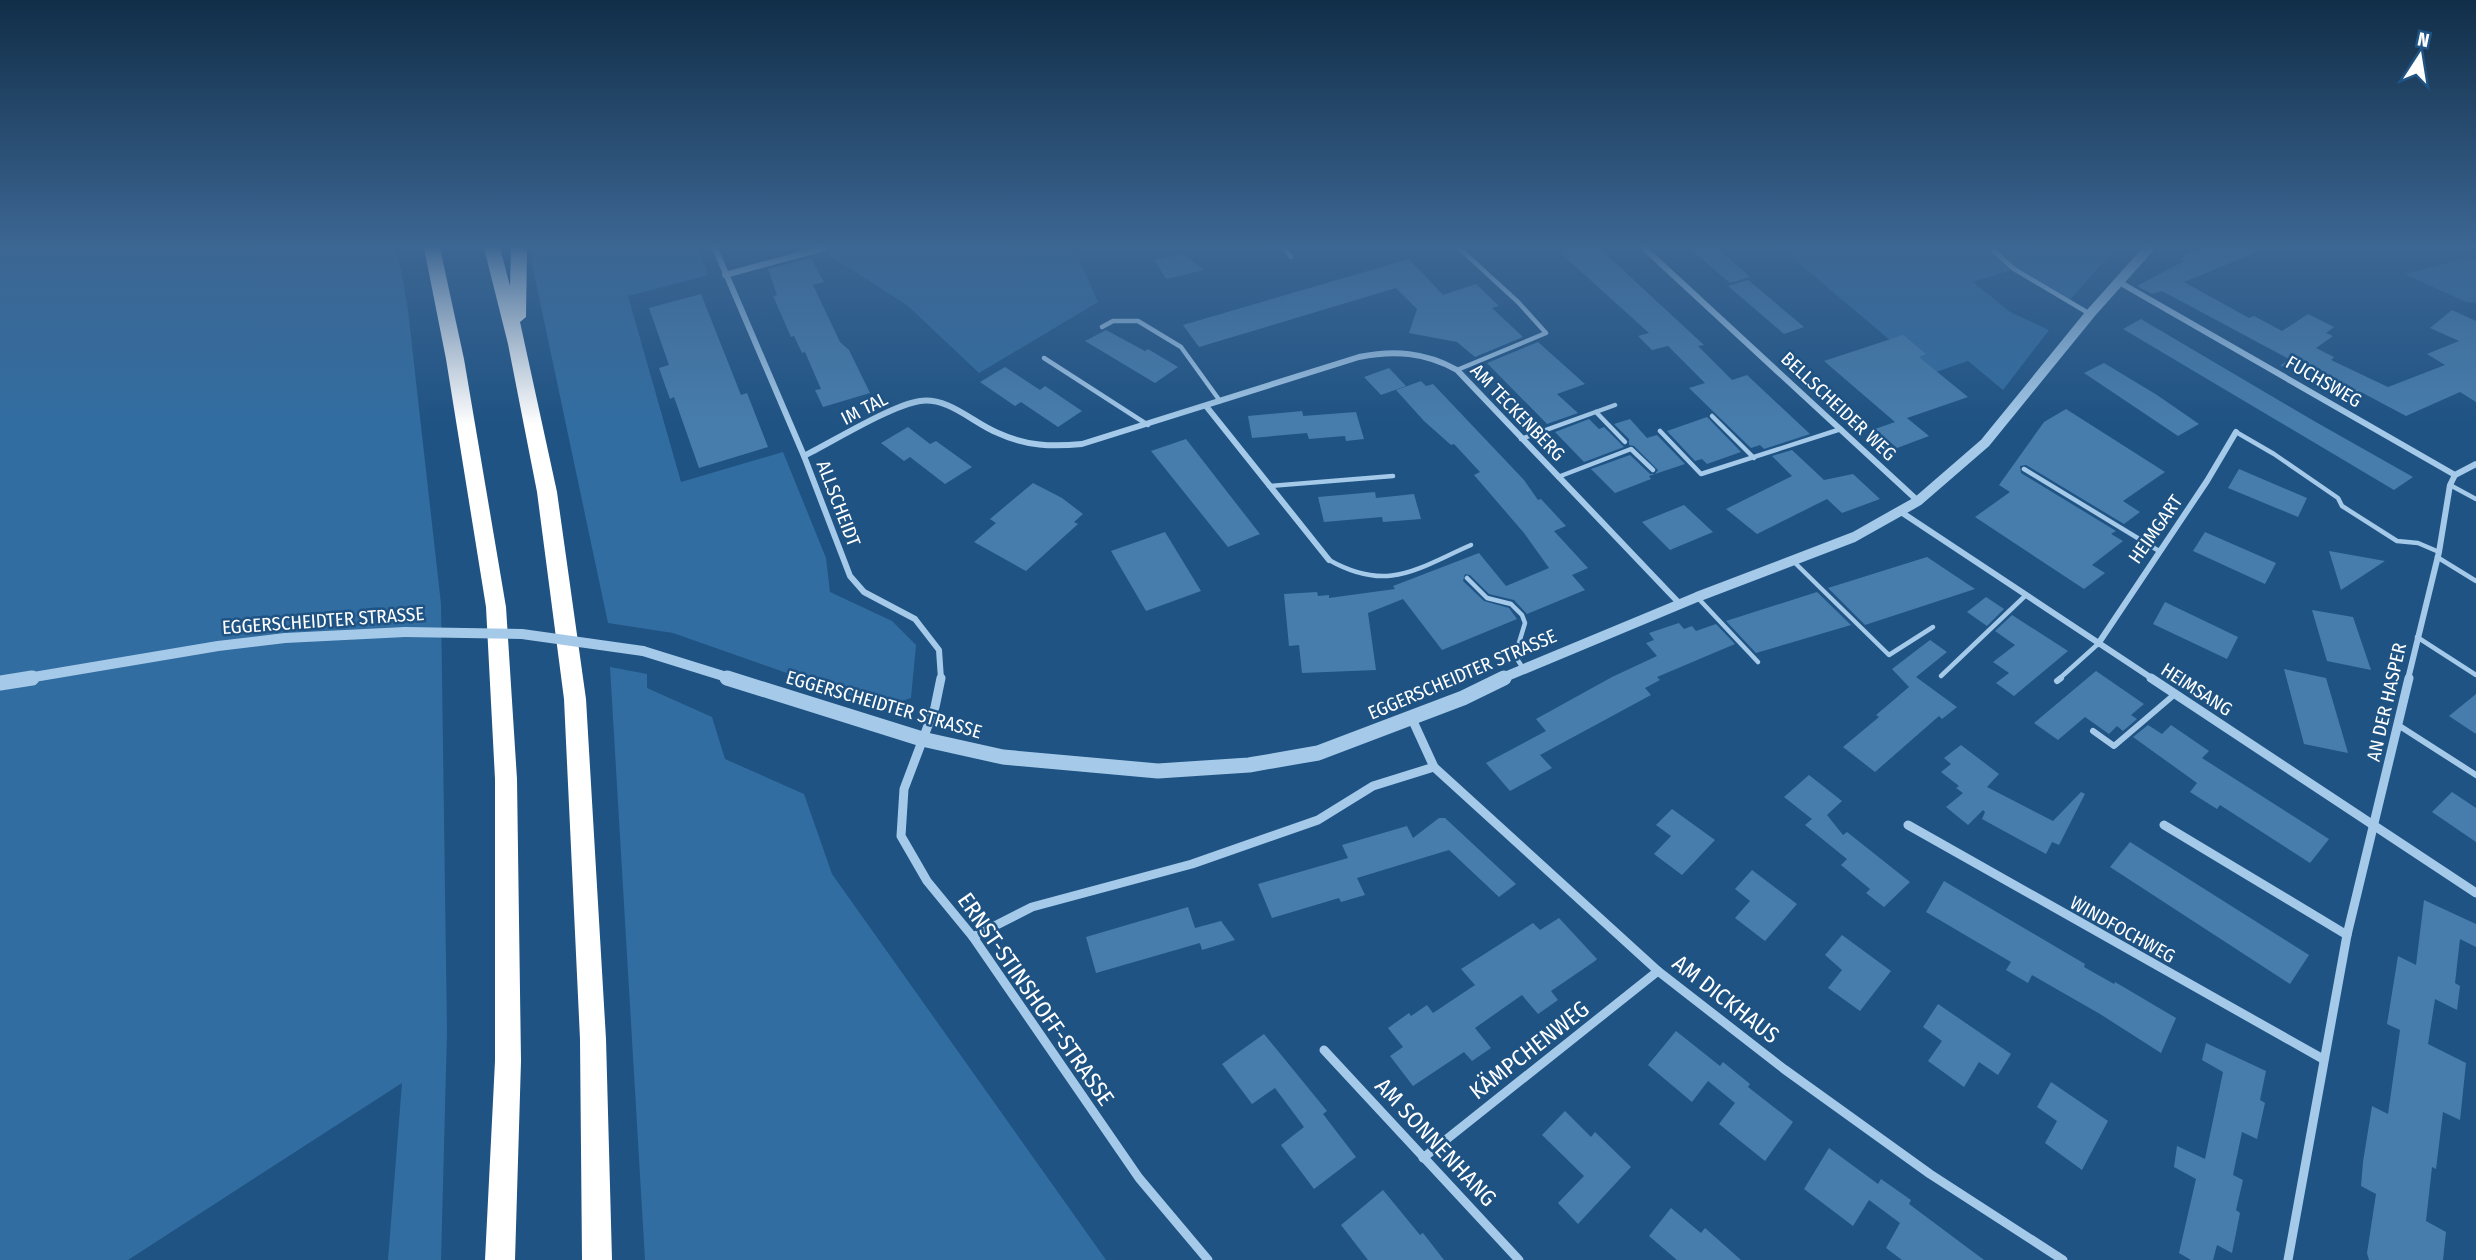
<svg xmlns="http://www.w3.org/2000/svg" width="2476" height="1260" font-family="'Fira Sans Condensed',sans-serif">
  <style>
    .green { fill: #326da1 }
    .building { fill: #477dac }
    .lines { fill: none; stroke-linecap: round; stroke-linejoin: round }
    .service-far1 { stroke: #a5cae9; stroke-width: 4.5 }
    .service { stroke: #a5cae9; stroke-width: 6 }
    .minor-far1 { stroke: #a5cae9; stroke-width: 6 }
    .minor { stroke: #a5cae9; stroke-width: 9 }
    .tertiary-far1 { stroke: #a5cae9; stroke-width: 10 }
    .tertiary { stroke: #a5cae9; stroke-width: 15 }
    .motorway { fill: #fff; fill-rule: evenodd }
    .tertiary-bridge { stroke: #a5cae9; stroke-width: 10 }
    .labels { text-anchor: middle; stroke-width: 5; stroke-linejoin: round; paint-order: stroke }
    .street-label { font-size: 19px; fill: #fff; stroke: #1f5383 }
    .near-street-label { font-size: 23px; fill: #fff; stroke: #1f5383 }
  </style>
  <rect width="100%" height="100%" fill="#1f5383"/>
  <g class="green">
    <path d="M0,248H397L408,310L441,604L447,1032L441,1260H388L402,1083L128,1260H0Z"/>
    <path d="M533,248H699L708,275L628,296L681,482L783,452L826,558L830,592L892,621L916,645L911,698L883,707L673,633L608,623L532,264Z"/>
    <path d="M833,248H1074L1098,302L979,373L907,305L827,254Z"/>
    <path d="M1781,248H2109L2113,251L2068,302L2014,269L1973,282L2010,312L2049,330L2003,390L1968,361L1930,374Z"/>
    <path d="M2470,257L2476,261V303L2466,302L2405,274Z"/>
    <path d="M610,667L647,674V688L712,717L725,759L804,794L832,874L1106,1260H645Z"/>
  </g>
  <g class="building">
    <path d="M1555,248H1599L1704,345L1698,346L1732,380L1747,375L1810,434L1764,449L1760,445L1751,448L1689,388L1705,383L1668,346L1652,350L1638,336L1649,333Z"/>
    <path d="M1689,248H1717L1750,277L1730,283Z"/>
    <path d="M2201,248H2267L2184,282L2249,318L2254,316L2282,331L2308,314L2334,327L2326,333L2333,336L2316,348L2334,357L2331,360L2388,387L2445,365L2427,354L2459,341L2430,328L2452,310L2476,321V402L2460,392L2406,416L2361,392L2355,396H2350L2323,382L2315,369L2280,366L2289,359L2162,291L2152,294L2137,286L2184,261L2180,259L2185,256L2183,255Z"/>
    <path d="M1183,254L1204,270L1166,279L1154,260Z"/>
    <path d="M811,258L824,282L813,285L840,342L849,350L870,393L823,407L815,390L821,389L805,352L802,353L794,336L791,337L773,296L777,295L768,269Z"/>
    <path d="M1409,259L1443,295L1476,284L1499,306L1492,308L1523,337L1475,357L1457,342L1409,333L1417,309L1396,288L1199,347L1183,325Z"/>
    <path d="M1748,280L1804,327L1784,334L1728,286Z"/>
    <path d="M701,294L741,395L747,393L768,447L699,468L674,397L670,399L659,368L669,365L649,308Z"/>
    <path d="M2141,319L2314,421L2413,477L2394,490L2123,329Z"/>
    <path d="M1106,330L1145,351L1148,349L1178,367L1155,383L1085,341Z"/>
    <path d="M1903,335L1926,354L1919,357L1968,397L1907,418L1929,436L1897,448L1875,429L1895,422L1824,361Z"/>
    <path d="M1538,342L1585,384L1557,394L1578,413L1547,424L1487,363Z"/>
    <path d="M2104,363L2157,395L2199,424L2178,436L2084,373Z"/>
    <path d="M1005,367L1040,390L1045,386L1082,411L1058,427L1021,402L1015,406L980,382Z"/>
    <path d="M1389,368L1406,386L1381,395L1364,377Z"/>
    <path d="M1421,381L1426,386L1433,384L1524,480L1538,500L1541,499L1566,526L1554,531L1588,568L1572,575L1585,590L1527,614L1514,600L1489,594L1470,575L1465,574L1463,581L1484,601L1509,608L1517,619L1442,650L1403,599L1368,613L1376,670L1302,673L1299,645L1289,646L1284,594L1317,592L1318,596L1329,595V598L1395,589L1393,586L1479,553L1506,586L1549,568L1524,533L1474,475L1480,472L1454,444L1451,445L1424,421L1396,390Z"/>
    <path d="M2066,409L2165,472L2123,501L2140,512L2124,524L2026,465L2020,466L2021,473L2116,531L2111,534L2123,541L2092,565L2105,573L2084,589L1975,517L2010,492L1999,485L2044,422Z"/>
    <path d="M1302,411L1306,427L1303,416L1356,412L1364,439L1346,441L1345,436L1309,439L1307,433L1252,438L1248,416Z"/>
    <path d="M1707,417L1709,419L1741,452L1707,464L1702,459L1695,461L1667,431Z"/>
    <path d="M1589,419L1599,429L1604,427L1624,447L1584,462L1555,432Z"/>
    <path d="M1630,419L1647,438L1657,435L1685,464L1649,476L1651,479L1615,493L1591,469L1630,455L1650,474H1655L1658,470L1634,446L1629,445V439L1614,424Z"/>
    <path d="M908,427L930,444L936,441L972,467L945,484L910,457L904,461L881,443Z"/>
    <path d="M1186,439L1242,511L1260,534L1228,547L1151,451Z"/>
    <path d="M1792,450L1824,480L1853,474L1880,499L1842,513L1827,499L1757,534L1726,509L1792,476L1772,456Z"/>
    <path d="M2239,469L2307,498L2298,517L2228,488Z"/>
    <path d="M1033,483L1062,498L1083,514L1074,522L1078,524L1026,571L974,542L996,523L990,519Z"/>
    <path d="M1375,492L1376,498L1414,494L1421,519L1383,522L1382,517L1324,522L1318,497Z"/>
    <path d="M1684,505L1713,532L1670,550L1642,522Z"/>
    <path d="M1165,532L1201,591L1146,611L1111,551Z"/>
    <path d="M2205,532L2276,563L2265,584L2193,551Z"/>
    <path d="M2329,551L2385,561L2341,590Z"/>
    <path d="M1927,557L1975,589L1865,625L1828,588Z"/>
    <path d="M1817,592L1851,625L1756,653L1726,621Z"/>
    <path d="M1986,597L2004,609L1987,626L1967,612Z"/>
    <path d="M2165,602L2238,637L2227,659L2153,624Z"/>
    <path d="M2312,610L2353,617L2371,670L2327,661Z"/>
    <path d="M2012,615L2068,651L2014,696L1996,683L2009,673L1993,662L2015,645L1995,631Z"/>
    <path d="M1679,623L1684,629L1692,626L1696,631L1716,624L1735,644L1657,677L1660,680L1645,688L1651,695L1540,755L1552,768L1510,791L1486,763L1546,731L1536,719L1612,677L1657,656L1646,643L1654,640L1649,633Z"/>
    <path d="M1930,640L1947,652L1916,677L1957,707L1942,719L1939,716L1875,772L1843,747L1879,717L1876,715L1909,687L1892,669Z"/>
    <path d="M2284,669L2326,678L2348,753L2304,744Z"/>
    <path d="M2096,671L2144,704L2131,715L2137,719L2123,731L2117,726L2109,734L2085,717L2058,740L2034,723Z"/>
    <path d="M2476,694V734L2449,716Z"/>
    <path d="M2148,725L2162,734L2171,725L2209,751L2202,758L2329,839L2310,863L2220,805L2217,809L2190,792L2197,783L2133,737Z"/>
    <path d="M1961,745L1999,774L1987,787L2053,821L2081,792L2085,794L2059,845L2052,842L2046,854L1982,819L1985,812L1983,810L1968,825L1946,807L1963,793L1956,788L1959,786L1941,772L1951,764L1944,758Z"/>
    <path d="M1809,775L1842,801L1827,815L1843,835L1847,832L1910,882L1884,907L1866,893L1870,889L1841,865L1847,859L1805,825L1812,819L1784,797Z"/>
    <path d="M2452,792L2476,808V842L2432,812Z"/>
    <path d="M1672,809L1715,840L1682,875L1654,854L1671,836L1656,825Z"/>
    <path d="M1439,818H1445L1516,884L1499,897L1449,850L1357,878L1365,895L1341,902L1339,898L1272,918L1258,884L1348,858L1342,845L1407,826L1413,838Z"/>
    <path d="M2130,842L2309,955L2290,984L2110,867Z"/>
    <path d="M1752,870L1797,904L1765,941L1735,918L1750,901L1735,889Z"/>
    <path d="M1944,881L2085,964L2084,967L2114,984L2115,982L2176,1018L2161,1053L2100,1014L2032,975L2028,983L2006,970L2011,962L1926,912Z"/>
    <path d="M2424,900L2476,924V947L2460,939L2455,983L2460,986L2457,1010L2435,999L2428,1044L2466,1063L2460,1120L2443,1112L2436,1169L2432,1167L2426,1221L2446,1232L2443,1260H2369L2367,1253L2376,1194L2361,1186L2363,1162L2372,1106L2388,1114L2400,1030L2387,1024L2398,956L2416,965Z"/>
    <path d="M1188,907L1195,928L1221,921L1235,940L1202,950L1200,943L1096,973L1086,937Z"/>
    <path d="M1559,918L1597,959L1595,961L1551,991L1558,1000L1538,1014L1522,995L1475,1028L1491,1048L1472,1061L1464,1052L1413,1086L1390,1056L1403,1047L1388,1028L1409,1013L1411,1016L1427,1005L1433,1013L1475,985L1461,969L1533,923L1540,930Z"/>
    <path d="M1842,935L1891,971L1860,1011L1828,988L1842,970L1825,955Z"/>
    <path d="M1938,1004L2011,1054L1998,1075L1979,1062L1964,1087L1928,1061L1942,1041L1923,1027Z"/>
    <path d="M1676,1031L1720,1066L1723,1062L1750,1084L1748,1087L1793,1122L1765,1161L1719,1124L1735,1103L1708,1081L1692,1102L1648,1065Z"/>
    <path d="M1264,1034L1327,1111L1323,1114L1356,1157L1314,1189L1281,1145L1304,1127L1275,1088L1252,1104L1222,1064Z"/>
    <path d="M2206,1043L2266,1071L2260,1100L2265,1103L2257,1139L2242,1132L2233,1175L2243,1180L2236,1210L2240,1213L2232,1253L2217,1245L2213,1260H2191L2179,1253L2196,1179L2174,1167L2177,1146L2205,1159L2223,1072L2202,1060Z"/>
    <path d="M2051,1082L2108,1121L2082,1170L2045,1143L2057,1121L2037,1107Z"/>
    <path d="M1565,1111L1591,1137L1595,1132L1631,1167L1578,1224L1558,1203L1584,1176L1542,1135Z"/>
    <path d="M1829,1148L1878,1184L1881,1179L1911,1200L1909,1204L1984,1260H1902L1886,1248L1900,1223L1869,1200L1853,1226L1804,1189Z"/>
    <path d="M1383,1190L1420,1235L1423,1233L1444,1260H1368L1341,1225Z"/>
    <path d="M1671,1208L1701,1233L1705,1228L1741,1260H1677L1649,1236Z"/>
  </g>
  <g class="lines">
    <g class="service-far1">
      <path d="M1284,248L1291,257"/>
      <path d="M1994,251L2014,269L2090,314"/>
      <path d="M1102,327L1113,321H1138L1181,347L1220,401"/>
      <path d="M1044,358L1148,425"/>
      <path d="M1457,370L1546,333L1518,302L1459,248"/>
      <path d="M1596,412L1625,442"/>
      <path d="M1712,416L1754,458"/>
      <path d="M1660,431L1701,474L1841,429"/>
      <path d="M2236,432L2274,454L2338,498L2342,506L2397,541L2418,543L2439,552"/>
      <path d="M1521,439L1615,405"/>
      <path d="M2024,469L2159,551"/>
      <path d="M1558,477L1631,449L1653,470"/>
      <path d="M2450,485L2476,499"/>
      <path d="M1269,486L1393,476"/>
      <path d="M2437,557L2476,581"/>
      <path d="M1329,560C1388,593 1416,569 1471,545"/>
      <path d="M1792,560L1889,655L1933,627"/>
      <path d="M1467,578L1487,598L1511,604L1522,615L1525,623L1515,656L1523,668"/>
      <path d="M1697,597L1758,662"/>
      <path d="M2417,637L2476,675"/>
      <path d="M1941,676L2025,596"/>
      <path d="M2059,679L2098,644"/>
    </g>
    <g class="service">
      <path d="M2057,681L2061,678"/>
      <path d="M2398,725L2476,775"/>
      <path d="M2093,731L2114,746L2175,694"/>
    </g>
    <g class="minor-far1">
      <path d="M715,248L804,456L850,576L864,592L915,619L939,650L941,679"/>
      <path d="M1644,248L1918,501"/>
      <path d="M725,275L825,248"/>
      <path d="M2119,282L2455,475L2476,464"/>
      <path d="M1206,406L1329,560"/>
      <path d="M804,456C832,442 892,405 920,401C949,397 973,423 998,433C1026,446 1052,447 1082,444L1359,357C1394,350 1425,352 1457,370L1680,604"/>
      <path d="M1901,512L2153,679"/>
      <path d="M2098,644L2207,481L2236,432"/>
      <path d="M2408,679L2439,552L2450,485L2455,475"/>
    </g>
    <g class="minor">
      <path d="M941,678L935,707L904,789L901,836L927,881L973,937L1139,1178L1208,1260"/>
      <path d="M2151,678L2476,893"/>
      <path d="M1412,719L1434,767L1658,971L1784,1069L1930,1174L2063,1260"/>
      <path d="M1908,825L2323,1059"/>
      <path d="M2164,825L2347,935"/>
      <path d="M973,937L1032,907L1192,864L1318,820L1373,786L1434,767"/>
      <path d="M1324,1050L1519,1260"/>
      <path d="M1423,1158L1658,971"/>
      <path d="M2288,1260L2347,935L2409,678"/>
    </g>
    <g class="tertiary-far1">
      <path d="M643,651L733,679"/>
      <path d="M22,679L218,646L285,638L405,632"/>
      <path d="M1500,679L1697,597L1854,537L1918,501L1985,443L2090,314L2149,248"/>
    </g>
    <g class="tertiary">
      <path d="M727,678L922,739L1003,757L1158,771L1249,765L1318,753L1463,698L1504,678"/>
      <path d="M0,683L32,678"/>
    </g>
    <g class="motorway">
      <path d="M424,248H440L464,359L506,607L517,779L521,1061L515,1260H485L495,1061V779L486,607L446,359Z"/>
      <path d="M484,248H500L510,286L511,248H527L526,317L520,322L557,492L586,699L606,1039L612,1260H582L580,1039L564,699L537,492L508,344Z"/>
    </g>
    <path class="tertiary-bridge" d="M405,632L522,634L643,651"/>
  </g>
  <linearGradient id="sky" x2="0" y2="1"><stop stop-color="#112e48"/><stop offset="0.58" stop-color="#3c6693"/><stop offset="1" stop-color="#3c6693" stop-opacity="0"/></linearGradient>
  <rect width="2476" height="425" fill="url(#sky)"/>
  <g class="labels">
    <g class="street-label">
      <text transform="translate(2324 381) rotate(30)" y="7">FUCHSWEG</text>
      <text transform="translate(1839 406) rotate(43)" y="7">BELLSCHEIDER WEG</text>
      <text transform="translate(864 408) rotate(-27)" y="7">IM TAL</text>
      <text transform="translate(1518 412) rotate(46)" y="7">AM TECKENBERG</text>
      <text transform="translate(839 503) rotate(69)" y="7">ALLSCHEIDT</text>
      <text transform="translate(2155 529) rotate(-55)" y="7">HEIMGART</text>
      <text transform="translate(323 620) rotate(-4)" y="7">EGGERSCHEIDTER STRASSE</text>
      <text transform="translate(1462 674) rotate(-23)" y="7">EGGERSCHEIDTER STRASSE</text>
      <text transform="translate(2197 689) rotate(33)" y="7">HEIMSANG</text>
      <text transform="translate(2386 702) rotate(-77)" y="7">AN DER HASPER</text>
      <text transform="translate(884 704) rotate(16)" y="7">EGGERSCHEIDTER STRASSE</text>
      <text transform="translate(2123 929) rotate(29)" y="7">WINDFOCHWEG</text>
    </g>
    <g class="near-street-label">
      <text transform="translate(1036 999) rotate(55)" y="8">ERNST-STINSHOFF-STRASSE</text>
      <text transform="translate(1726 999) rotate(38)" y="8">AM DICKHAUS</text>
      <text transform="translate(1529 1050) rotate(-38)" y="8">KÄMPCHENWEG</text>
      <text transform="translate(1436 1142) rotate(47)" y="8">AM SONNENHANG</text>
    </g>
  </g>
  <g transform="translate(2420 56) rotate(12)" stroke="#1f5383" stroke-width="5" paint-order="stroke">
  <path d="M0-5L12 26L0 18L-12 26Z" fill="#ffffff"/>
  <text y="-10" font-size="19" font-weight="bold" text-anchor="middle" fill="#ffffff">N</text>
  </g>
</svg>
